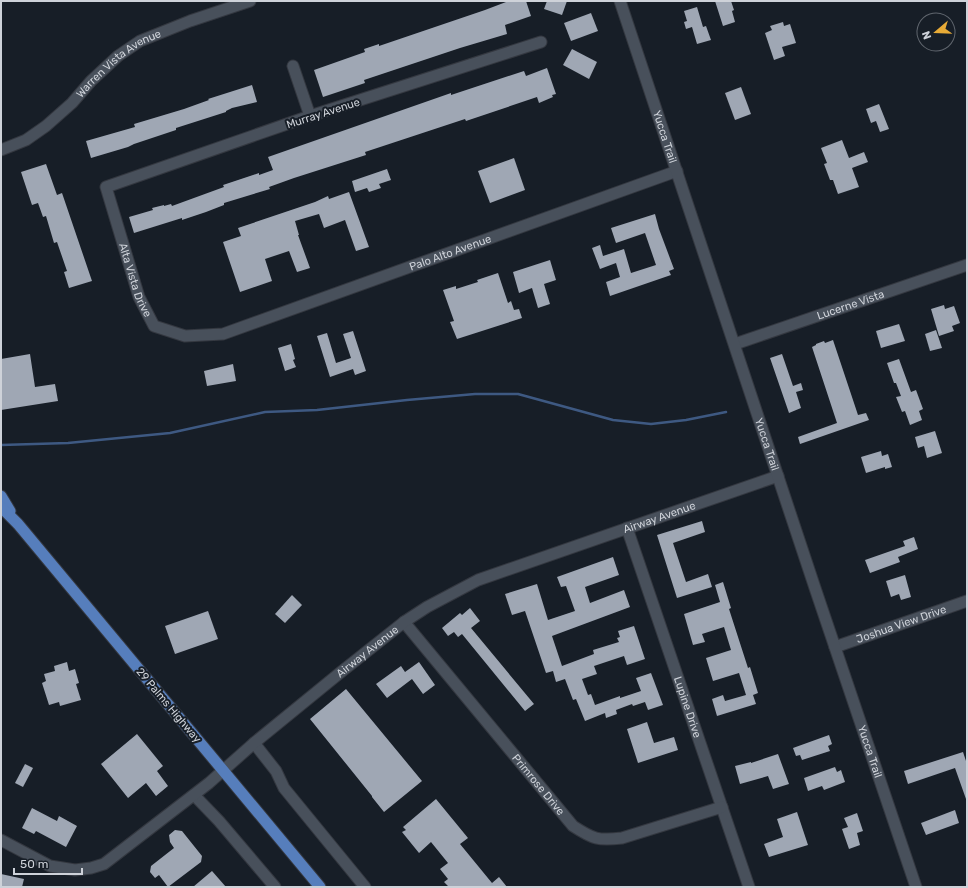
<svg xmlns="http://www.w3.org/2000/svg" width="968" height="888" font-family="Rubik,sans-serif">
  <style>
    .lines { fill: none; stroke-linecap: round; stroke-linejoin: round }
    .stream { stroke: #3e5982; stroke-width: 2.5 }
    .building { fill: #9fa7b4 }
    .minor-casing { stroke: #343840; stroke-width: 13 }
    .tertiary-casing { stroke: #343840; stroke-width: 13 }
    .secondary-casing { stroke: #343840; stroke-width: 13 }
    .primary-casing { stroke: #343840; stroke-width: 13 }
    .minor { stroke: #48505b; stroke-width: 11 }
    .tertiary { stroke: #48505b; stroke-width: 11 }
    .secondary { stroke: #48505b; stroke-width: 11 }
    .primary { stroke: #567ebc; stroke-width: 11 }
    .labels { text-anchor: middle; stroke-width: 4; stroke-linejoin: round; paint-order: stroke }
    .street-label { font-size: 11px; fill: #ced2d9; stroke: #171e27 }
  </style>
  <rect width="100%" height="100%" fill="#171e27"/>
  <g class="lines">
    <path class="stream" d="M1,445L68,443L170,433L265,412L317,410L407,400L475,394H518L613,420L651,424L686,420L726,412"/>
  </g>
  <g class="building">
    <path d="M505,1H526L531,16L505,25L507,34L460,48L364,80L365,83L323,97L314,70L365,52L364,49L379,44V46L485,10L506,2Z"/>
    <path d="M547,1H567L562,15L544,9Z"/>
    <path d="M715,1H731L734,10L732,11L735,22L723,26Z"/>
    <path d="M697,7L703,27L706,26L711,40L697,44L692,27L686,29L684,22L687,21L684,11Z"/>
    <path d="M591,13L598,31L571,41L564,23Z"/>
    <path d="M783,22L784,26L790,24L796,43L782,47L785,56L774,60L765,33L772,30L770,26Z"/>
    <path d="M572,49L597,62L589,79L563,65Z"/>
    <path d="M547,68L556,94L552,95L553,97L539,103L537,97L466,121L465,119L365,152L366,155L294,178L269,187L270,189L224,203V205L206,212L182,220V218L134,233L129,217L153,210L152,208L164,205V206L171,204L172,206L224,187L223,185L259,173V175L273,170L268,157L451,93V95L524,71L526,76Z"/>
    <path d="M252,85L257,102L232,108L226,111V112L176,128V130L134,144L128,147L91,158L86,141L135,127L134,124L184,109L209,100L208,99Z"/>
    <path d="M741,87L751,114L735,120L725,93Z"/>
    <path d="M879,104L889,129L880,132L876,121L871,123L866,109Z"/>
    <path d="M842,140L849,158L864,152L868,162L852,168L859,187L838,194L833,180H830L824,164L827,163L821,148Z"/>
    <path d="M514,158L525,190L490,203L478,171Z"/>
    <path d="M46,164L57,195L62,193L92,281L69,288L64,272L67,271L57,242L54,243L46,216L43,217L38,203L32,205L21,172Z"/>
    <path d="M387,169L391,180L379,184L381,188L369,192L367,188L355,192L352,181Z"/>
    <path d="M349,192L369,247L356,251L345,220L324,228L319,214L295,221L299,235H298L310,268L297,272L289,251L265,259L272,281L240,292L223,242L241,236L238,228L315,202L328,196L329,199Z"/>
    <path d="M655,214L659,229L674,269L669,271L671,275L610,296L606,282L620,277L616,263L600,269L592,248L600,245L603,256L624,249L631,273L656,265L645,233L616,243L611,228Z"/>
    <path d="M550,260L556,280L544,284L550,304L538,308L532,288L519,293L513,272Z"/>
    <path d="M498,273L508,303L511,301L514,310L519,309L522,318L457,339L450,322L454,321L443,290L456,286V289L478,282L477,280Z"/>
    <path d="M944,305L945,309L954,306L960,323L952,326L954,331L939,336L931,309Z"/>
    <path d="M899,324L905,341L881,348L876,331Z"/>
    <path d="M936,330L942,348L930,351L925,334Z"/>
    <path d="M353,331L366,371L355,375L353,369L330,377L317,336L327,333L336,363L351,358L343,334Z"/>
    <path d="M833,340L858,415L866,413L869,420L800,444L798,437L837,423L812,347L816,345V344L824,341L825,343Z"/>
    <path d="M291,344L295,359L293,360L296,367L285,371L278,348Z"/>
    <path d="M30,354L35,387L55,384L58,401L1,410V359Z"/>
    <path d="M782,354L793,386L801,383L803,390L796,392L801,408L789,413L770,358Z"/>
    <path d="M899,359L911,392L916,390L923,409L919,411L922,420L910,425L905,411L902,412L896,397L901,396L896,383H894L887,363Z"/>
    <path d="M233,364L236,381L207,386L204,371Z"/>
    <path d="M935,431L942,453L927,458L924,446L918,448L915,437Z"/>
    <path d="M881,451L882,456L888,454L892,467L885,469V467L866,473L861,457Z"/>
    <path d="M702,521L705,532L673,543L686,582L708,574L712,587L677,598L657,535Z"/>
    <path d="M914,537L918,549L898,557L900,562L870,573L865,560L905,546L903,541Z"/>
    <path d="M613,557L619,575L585,587L590,603L624,590L630,607L552,636L562,666L594,654L593,650L619,642L617,638L620,637L618,631L634,626L645,659L627,665L624,656L594,666L597,674L582,679L588,695L591,694L595,705L620,696V698L641,691L636,678L651,673L663,705L648,710L645,702L633,706L632,704L616,710L617,714L606,718L605,713L585,721L576,699L573,700L565,679L556,682L553,671L546,673L525,611L512,615L505,594L537,584L548,620L575,611L566,586L561,587L557,577Z"/>
    <path d="M905,575L911,597L901,600L899,594L891,597L886,581Z"/>
    <path d="M723,582L731,608L729,609L748,668L750,667L758,693L753,695L756,704L717,716L712,699L723,695L725,701L746,695L739,673L713,681L706,658L731,650L724,627L702,634L705,642L693,645L684,614L720,602L715,585Z"/>
    <path d="M292,595L302,605L285,623L275,614Z"/>
    <path d="M470,608L480,621L471,628L534,704L525,711L462,634L458,637L454,632L448,636L442,628L460,613L462,615Z"/>
    <path d="M208,611L218,639L175,654L165,626Z"/>
    <path d="M67,662L69,671L75,669L79,683L76,684L81,700L60,706L59,702L49,705L42,683L46,681L44,674L55,671L54,666Z"/>
    <path d="M419,662L435,685L423,694L412,679L387,698L376,684L401,666L405,672Z"/>
    <path d="M346,689L422,781L384,812L372,797V796L310,719Z"/>
    <path d="M647,722L654,743L674,737L678,750L638,763L627,729Z"/>
    <path d="M137,734L163,766L157,771L168,786L156,796L146,783L128,798L101,764Z"/>
    <path d="M829,735L832,744L828,746L830,751L802,760L800,755L796,756L793,748Z"/>
    <path d="M963,752L967,764V799H966L955,768L908,784L904,771Z"/>
    <path d="M778,754L789,784L773,789L768,776L740,784L735,766L751,762V763Z"/>
    <path d="M25,764L33,768L23,787L15,783Z"/>
    <path d="M835,767L837,772L841,770L845,782L824,790L822,786L808,791L804,778Z"/>
    <path d="M436,799L468,838L460,844L492,883L499,877L507,887H449L444,882L448,879L440,869L448,863L431,842L419,853L402,832L406,830L403,827Z"/>
    <path d="M32,808L57,821L59,816L77,826L66,847L36,831L34,834L22,828Z"/>
    <path d="M955,810L959,823L926,835L921,823Z"/>
    <path d="M797,812L808,845L769,857L764,844L783,837L777,819Z"/>
    <path d="M857,813L863,831L857,833L860,845L849,849L842,829L848,827L844,818Z"/>
    <path d="M175,830L182,831L202,856L201,862L168,887L159,875L155,878L150,872L151,866L174,848L170,842L169,835Z"/>
    <path d="M212,871L226,887H193Z"/>
    <path d="M1,874L24,879L22,887H1Z"/>
  </g>
  <g class="lines">
    <g class="minor-casing">
      <g id="minor">
        <path id="s1" d="M541,42L310,116L106,187L139,297L154,326L185,336L223,334L677,171"/>
        <path d="M293,66L310,116"/>
        <path id="s2" d="M735,344L967,265"/>
        <path id="s3" d="M627,528L749,887"/>
        <path id="s4" d="M404,622L573,826C593,839 598,841 622,838L722,807"/>
        <path id="s5" d="M835,647L967,601"/>
        <path d="M254,743L276,771L284,788L365,887"/>
        <path d="M194,795L219,821L275,887"/>
        <path id="s6" d="M1,840L50,866L75,870L91,868L104,864L209,783L254,743L341,672L404,622L427,607L478,580L778,476"/>
      </g>
    </g>
    <g class="tertiary-casing">
      <g id="tertiary">
        <path id="s7" d="M1,150L26,140L46,126L72,103L91,81L118,56L140,41L190,21L250,1"/>
      </g>
    </g>
    <g class="secondary-casing">
      <g id="secondary">
        <path id="s8" d="M620,1L815,588L916,887"/>
      </g>
    </g>
    <g class="primary-casing">
      <g id="primary">
        <path d="M1,496L10,511"/>
        <path d="M1,507L18,524L320,887"/>
      </g>
    </g>
    <use href="#minor" class="minor"/>
    <use href="#tertiary" class="tertiary"/>
    <use href="#secondary" class="secondary"/>
    <use href="#primary" class="primary"/>
  </g>
  <g class="labels">
    <g class="street-label">
      <text dy="4" stroke="none"><textPath href="#s7" startOffset="148">Warren Vista Avenue</textPath></text>
      <text transform="translate(323 113) rotate(-18)" y="4">Murray Avenue</text>
      <text dy="4" stroke="none"><textPath href="#s8" startOffset="143">Yucca Trail</textPath></text>
      <text dy="4" stroke="none"><textPath href="#s1" startOffset="918">Palo Alto Avenue</textPath></text>
      <text dy="4" stroke="none"><textPath href="#s1" startOffset="556">Alta Vista Drive</textPath></text>
      <text dy="4" stroke="none"><textPath href="#s2" startOffset="122">Lucerne Vista</textPath></text>
      <text dy="4" stroke="none"><textPath href="#s8" startOffset="467">Yucca Trail</textPath></text>
      <text dy="4" stroke="none"><textPath href="#s6" startOffset="773">Airway Avenue</textPath></text>
      <text dy="4" stroke="none"><textPath href="#s5" startOffset="70">Joshua View Drive</textPath></text>
      <text dy="4" stroke="none"><textPath href="#s6" startOffset="449">Airway Avenue</textPath></text>
      <text transform="translate(169 705) rotate(50)" y="4">29 Palms Highway</text>
      <text dy="4" stroke="none"><textPath href="#s3" startOffset="189">Lupine Drive</textPath></text>
      <text dy="4" stroke="none"><textPath href="#s8" startOffset="791">Yucca Trail</textPath></text>
      <text dy="4" stroke="none"><textPath href="#s4" startOffset="211">Primrose Drive</textPath></text>
    </g>
  </g>
  <rect width="968" height="888" fill="none" stroke="#ced2d9" stroke-width="4"/>
  <g transform="translate(936 32) rotate(251)"><circle r="19" fill="#171e27" stroke="#60666e"/>
  <path d="M0-3L7 15L0 10L-7 15Z" fill="#e8ab37"/>
  <text y="-6" font-size="11" font-weight="bold" text-anchor="middle" fill="#ced2d9">N</text>
  </g>
  <path d="M14 868v6h68v-6" fill="none" stroke="#ced2d9" stroke-width="2"/>
  <text x="20" y="868" font-size="12" fill="#ced2d9" stroke="#171e27" stroke-width="3" paint-order="stroke">50 m</text>
</svg>
